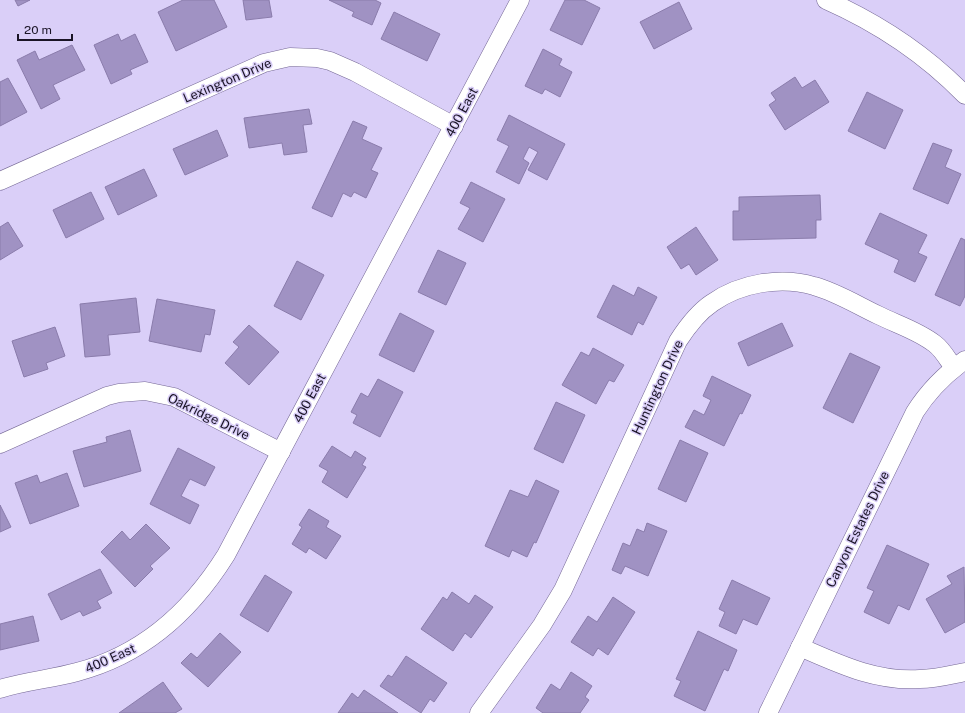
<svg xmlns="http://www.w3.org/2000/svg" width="965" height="713" font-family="'Public Sans',sans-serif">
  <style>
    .building { fill: #a092c3; stroke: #8a7cab }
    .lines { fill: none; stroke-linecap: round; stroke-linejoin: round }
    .minor-casing { stroke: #756895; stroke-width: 19 }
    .minor { stroke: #fff; stroke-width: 18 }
    .labels { text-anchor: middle; stroke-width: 3; stroke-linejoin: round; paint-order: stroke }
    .street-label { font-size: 13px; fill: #1a1426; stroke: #dacff8 }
  </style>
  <rect width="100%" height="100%" fill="#dacff8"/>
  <g class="building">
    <path d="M15,0H30L18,6Z"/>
    <path d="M183,0H214L227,27L176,51L158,12Z"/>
    <path d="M243,0H269L272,17L246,20Z"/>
    <path d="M329,0H375L381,3L372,25L352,16L354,12Z"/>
    <path d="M565,0H584L600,8L582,45L550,30Z"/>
    <path d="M679,2L692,29L654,49L640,22Z"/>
    <path d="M394,12L440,34L427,61L381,39Z"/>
    <path d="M118,34L121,41L135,34L148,62L130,70L132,74L111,84L94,45Z"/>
    <path d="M72,45L85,70L53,85L60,99L41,109L17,60L35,51L39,60Z"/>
    <path d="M543,49L562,59L559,65L572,72L560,97L545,89L542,94L525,86Z"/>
    <path d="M795,77L802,88L815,80L829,102L785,130L769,105L776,100L771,93Z"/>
    <path d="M8,78L27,112L0,126V82Z"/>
    <path d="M867,92L903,110L885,149L848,131Z"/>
    <path d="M309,109L312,124L303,125L307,152L284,155L282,143L249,148L244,118Z"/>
    <path d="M509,115L565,144L547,180L528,170L538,152L529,147L523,159L529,163L519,184L496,172L509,146L497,140Z"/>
    <path d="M353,121L367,127L362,139L382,148L371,170L378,173L366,198L354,192L351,197L343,193L332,217L312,208Z"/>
    <path d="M217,130L228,156L185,175L173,149Z"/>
    <path d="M933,143L952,150L945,167L961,174L948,204L913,189Z"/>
    <path d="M144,169L157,196L118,215L105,187Z"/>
    <path d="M471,182L505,199L483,242L458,229L470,208L460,203Z"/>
    <path d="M91,192L104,219L66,238L53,210Z"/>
    <path d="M820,195L821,220H816V238L733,240V211H739V197Z"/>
    <path d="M880,213L927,235L918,253L927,257L915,282L894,272L899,260L865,244Z"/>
    <path d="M8,222L23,246L0,260V227Z"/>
    <path d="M696,227L718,260L696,275L689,264L681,269L667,247Z"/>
    <path d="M961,238L965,240V296L960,306L935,295Z"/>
    <path d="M438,250L466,263L446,305L418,292Z"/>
    <path d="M297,261L324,275L301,320L274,306Z"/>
    <path d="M613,285L634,296L638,287L657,297L643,325L638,322L632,335L597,317Z"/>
    <path d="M136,298L140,332L108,335L110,355L85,357L80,304Z"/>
    <path d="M157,299L215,310L210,335L205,334L201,352L149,341Z"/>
    <path d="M400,313L434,331L414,372L379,355Z"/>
    <path d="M782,323L793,346L748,366L738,343Z"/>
    <path d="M249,325L279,352L249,385L225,363L239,347L233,342Z"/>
    <path d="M55,327L65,356L46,363L48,369L24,377L12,341Z"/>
    <path d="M593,348L624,365L614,382L609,380L596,404L562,385L581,352L589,356Z"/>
    <path d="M850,353L880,367L853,423L823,408Z"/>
    <path d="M712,376L751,395L742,414L740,413L724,446L685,427L694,410L704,415L711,400L703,396Z"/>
    <path d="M378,379L403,392L380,437L353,423L357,415L351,412L361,393L368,397Z"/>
    <path d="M556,402L585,415L563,463L534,449Z"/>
    <path d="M130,430L141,471L84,487L73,451L107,442L106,437Z"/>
    <path d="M680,440L708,453L686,502L658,489Z"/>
    <path d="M332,446L351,458L355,451L366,458L362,465L366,467L347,498L322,482L328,471L319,466Z"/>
    <path d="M178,448L215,467L205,486L190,479L181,496L199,505L190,524L150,504Z"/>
    <path d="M67,473L79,506L30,524L15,483L37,475L40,483Z"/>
    <path d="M536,480L559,491L536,543L534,542L527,557L512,550L509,557L485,546L510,490L528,497Z"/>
    <path d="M0,505L11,527L0,532Z"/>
    <path d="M309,509L329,521L326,527L341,536L326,559L309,548L306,553L292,544L302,527L299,525Z"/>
    <path d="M647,523L667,531L648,576L625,566L621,574L612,570L623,543L630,546L637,529L644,532Z"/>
    <path d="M146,524L170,548L150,566L153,569L135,587L101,552L122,531L130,540Z"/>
    <path d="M887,545L929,564L909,610L898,605L889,624L864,612L874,591L867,588Z"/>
    <path d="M964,567L965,622L945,633L926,599L952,584L947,576Z"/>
    <path d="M100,569L112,593L97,601L101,608L83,616L80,611L61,620L48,594Z"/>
    <path d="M265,575L292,592L268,632L240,615Z"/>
    <path d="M732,580L770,598L757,625L743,619L736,634L719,626L725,612L719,609Z"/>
    <path d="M452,592L469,604L475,595L493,607L471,638L465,633L453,651L421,629L443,597L447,600Z"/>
    <path d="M613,597L635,612L608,655L598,648L593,656L571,642L588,616L597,622Z"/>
    <path d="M33,616L39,641L0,650V624Z"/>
    <path d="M698,631L737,650L728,671L724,669L705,711L674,696L681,681L676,679Z"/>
    <path d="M220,633L241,652L208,687L181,663L191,653L197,658Z"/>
    <path d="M406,656L447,683L434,702L430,699L421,713L380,686L388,675L392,677Z"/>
    <path d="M571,672L592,686L585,697L589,700L580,713H543L536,708L551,684L560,690Z"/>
    <path d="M163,682L182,709L175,713H119Z"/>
    <path d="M364,690L398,713H338L352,693L358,698Z"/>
  </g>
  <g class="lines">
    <g class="minor-casing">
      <g id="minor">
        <path d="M826,0C878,23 925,54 965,95"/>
        <path d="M0,181L264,63L290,57L317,58L330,61L355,72L454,126"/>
        <path d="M0,444L107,396L119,393L145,391L174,397L281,452"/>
        <path d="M800,647C839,664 876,682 920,679C935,679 950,675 965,672"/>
        <path d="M0,689C25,681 52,679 77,672C142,655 191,611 226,555L520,0"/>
        <path d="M479,713L542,625L563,590L678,341C687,327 697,313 712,303C740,283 781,276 814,286C836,292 857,305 878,315C896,324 919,331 935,344C943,350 948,360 954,368"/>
        <path d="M768,713L915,412C929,390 944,375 965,360"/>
      </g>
    </g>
    <use href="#minor" class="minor"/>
  </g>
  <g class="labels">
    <g class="street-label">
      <text transform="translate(227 80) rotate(-23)" y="5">Lexington Drive</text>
      <text transform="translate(461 112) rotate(-62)" y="5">400 East</text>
      <text transform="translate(657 387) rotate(-65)" y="5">Huntington Drive</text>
      <text transform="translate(309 398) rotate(-62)" y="5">400 East</text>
      <text transform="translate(209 416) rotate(26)" y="5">Oakridge Drive</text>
      <text transform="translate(857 529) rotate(-64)" y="5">Canyon Estates Drive</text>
      <text transform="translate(110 658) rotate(-24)" y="5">400 East</text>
    </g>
  </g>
  <path d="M18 34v6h54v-6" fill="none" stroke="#1a1426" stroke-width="2"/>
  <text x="24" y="34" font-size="12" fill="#1a1426" stroke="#dacff8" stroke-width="3" paint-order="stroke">20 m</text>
</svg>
